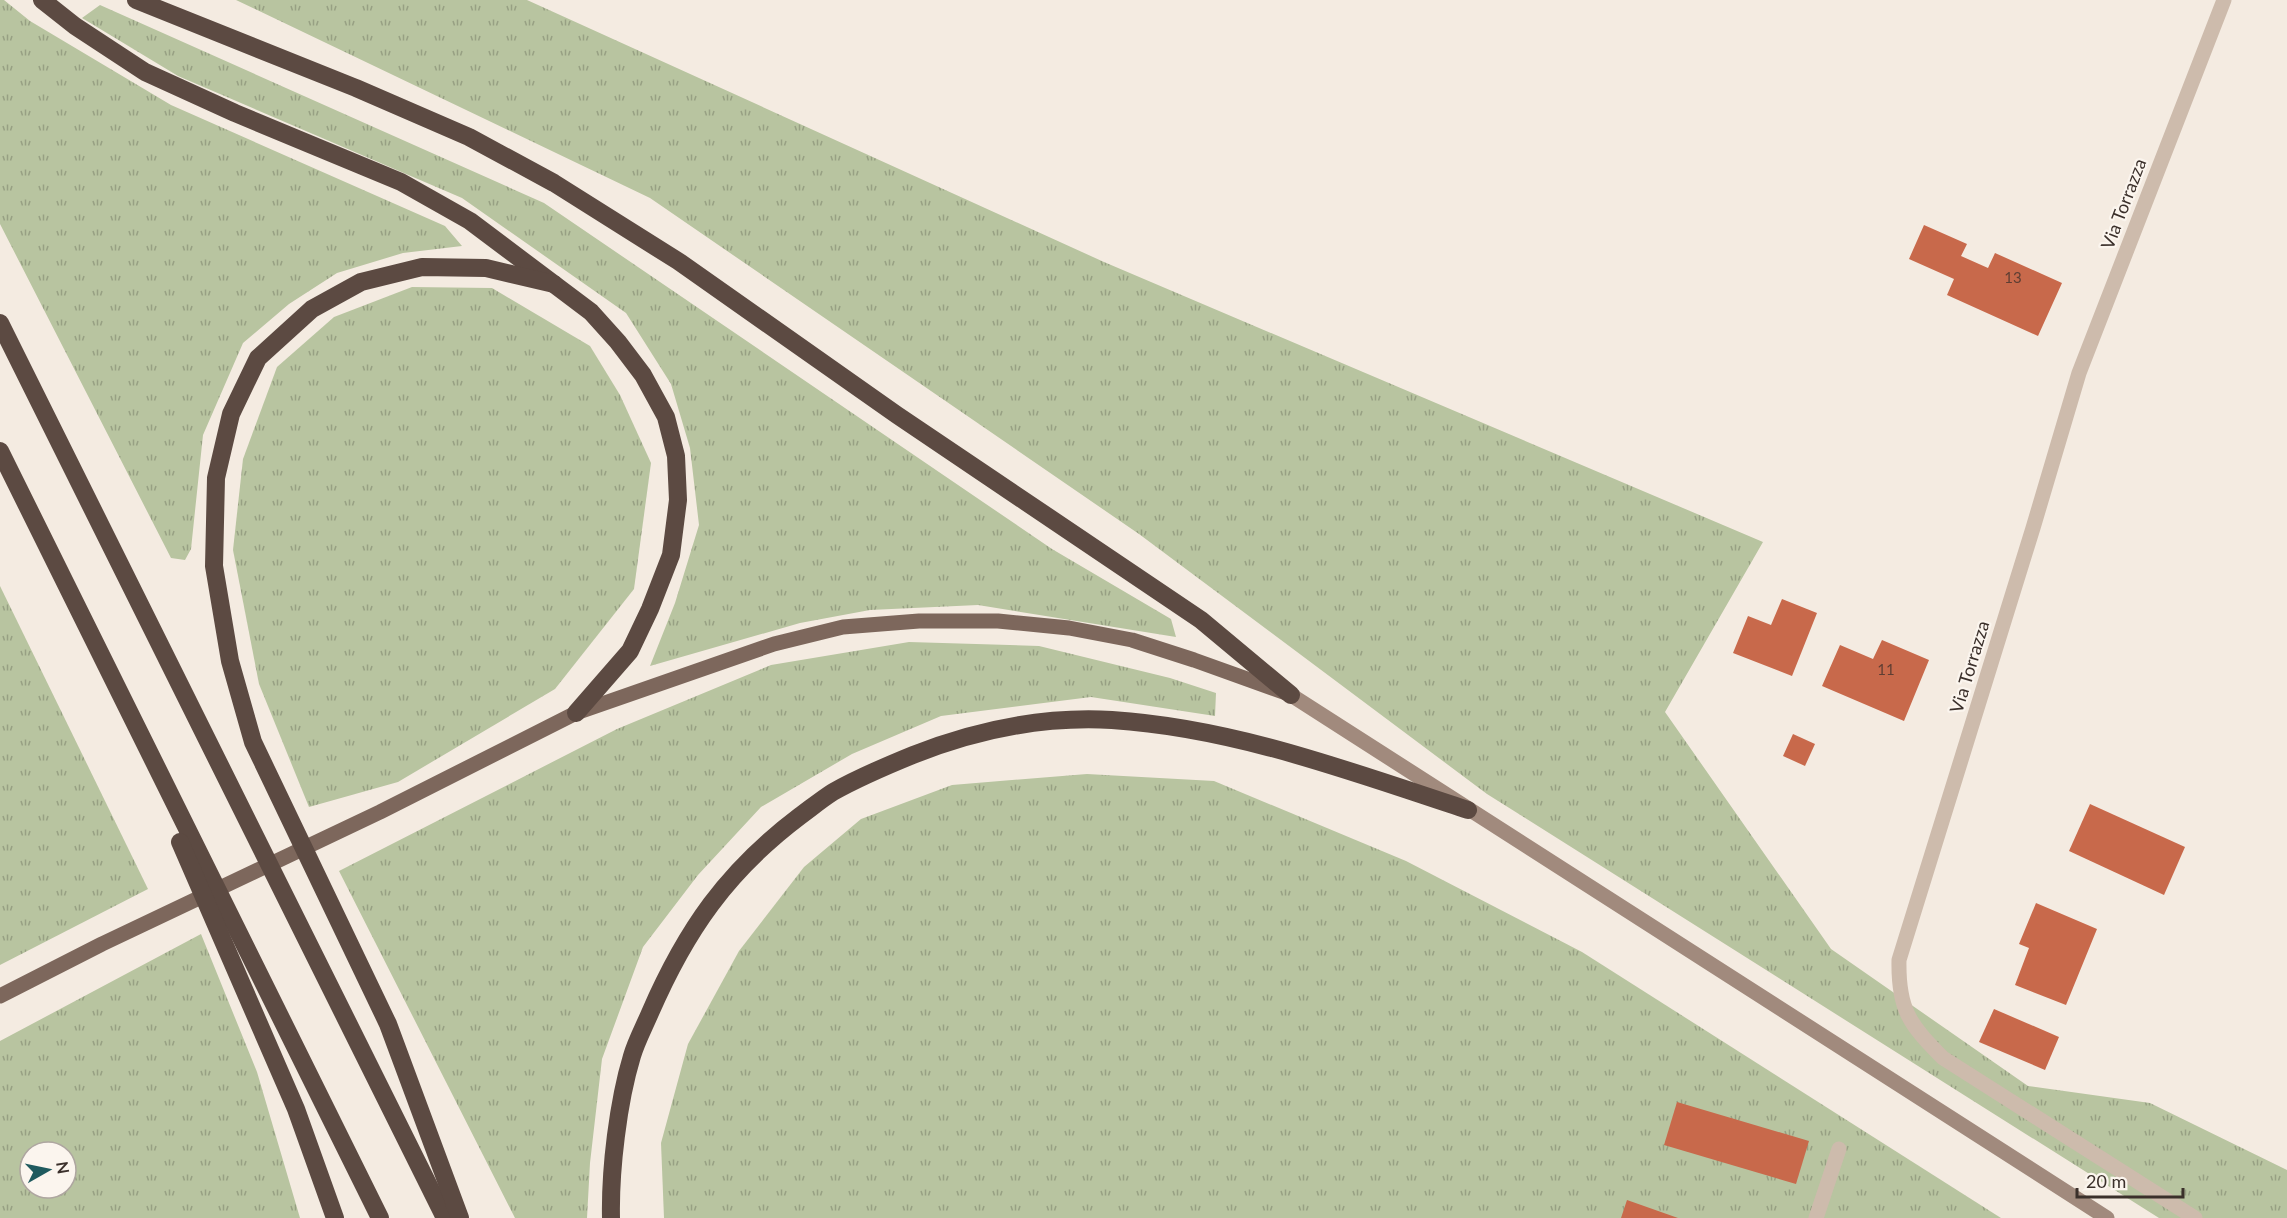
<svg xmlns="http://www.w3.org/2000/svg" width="2287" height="1218" font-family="Lato,sans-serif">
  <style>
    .grass { fill: url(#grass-tufts); fill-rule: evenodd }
    .building { fill: #c8694b }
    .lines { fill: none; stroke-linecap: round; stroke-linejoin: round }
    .minor { stroke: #cdbbac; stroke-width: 15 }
    .secondary { stroke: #a18a7d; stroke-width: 15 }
    .primary { stroke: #7d675c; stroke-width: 15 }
    .motorway { stroke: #5c4a42; stroke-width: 18 }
    .labels { text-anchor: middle; stroke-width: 4.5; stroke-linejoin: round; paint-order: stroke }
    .number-label { font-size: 15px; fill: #5e3e33 }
    .street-label { font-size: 18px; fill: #3b302b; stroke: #fbf5ee }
  </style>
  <defs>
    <pattern id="grass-tufts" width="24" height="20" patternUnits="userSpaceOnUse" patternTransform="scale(1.5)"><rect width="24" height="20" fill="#b8c4a0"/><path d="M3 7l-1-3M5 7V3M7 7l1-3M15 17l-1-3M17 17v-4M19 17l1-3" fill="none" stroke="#97a083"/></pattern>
  </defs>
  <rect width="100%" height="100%" fill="#f4ebe1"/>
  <g class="grass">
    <path d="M0,0H4L30,21L171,105L445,226L462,246L403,253L337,273L289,304L243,343L203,435L191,549L185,560L171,558L0,224Z"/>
    <path d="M236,0H527L1104,262L1763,542L1665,712L1831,949L2028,1086L2150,1103L2287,1170V1218H2159L1487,794L1139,534L650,198Z"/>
    <path d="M100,5L544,203L1052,549L1171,619L1176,637L978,605L870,610L800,623L650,666L675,603L699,525L690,448L671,384L626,313L462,198L178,76L82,18Z"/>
    <path d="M412,287L492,288L590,346L620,395L651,463L634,589L555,689L398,782L309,807L259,684L233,550L243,459L277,367L334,317Z"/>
    <path d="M0,586L148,889L0,965Z"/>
    <path d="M909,642L1039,646L1170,678L1216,693L1215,716L1091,697L941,716L852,754L761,807L698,875L643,947L602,1059L590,1163L587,1218H515L339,871L617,729L771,665Z"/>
    <path d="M1087,774L1214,781L1406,861L1582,952L2001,1218H664L661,1143L688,1044L739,951L804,867L861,819L952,785Z"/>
    <path d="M201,934L257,1072L300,1218H0V1041ZM30,1152H66V1188H30Z"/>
  </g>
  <g class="building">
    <path d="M1924,225L1967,244L1961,256L1988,268L1995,253L2062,283L2038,336L1947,295L1954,279L1909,259Z"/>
    <path d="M1782,599L1817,613L1792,676L1733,653L1748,616L1771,625Z"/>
    <path d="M1882,640L1929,660L1904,721L1822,686L1840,645L1873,659Z"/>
    <path d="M1793,734L1815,744L1805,766L1783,756Z"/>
    <path d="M2090,804L2185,847L2164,895L2069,851Z"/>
    <path d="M2036,903L2097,929L2066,1005L2015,985L2029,948L2019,944Z"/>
    <path d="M1994,1009L2059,1037L2045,1070L1979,1042Z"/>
    <path d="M1677,1102L1809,1141L1796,1184L1664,1145Z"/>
    <path d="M1627,1200L1678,1218H1621Z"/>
  </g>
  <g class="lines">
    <g class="minor">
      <path d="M1816,1218L1839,1149"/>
      <path d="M2195,1218L1943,1058C1909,1024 1898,1009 1899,960L2033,528L2079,373L2224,0"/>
    </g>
    <path class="secondary" d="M1291,695L2107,1218"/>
    <path class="primary" d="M0,996L102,944L380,812L576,713L774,644L843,627L919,621H998L1069,628L1132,640L1194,660L1286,693"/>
    <g class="motorway">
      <path d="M42,0L75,26L145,72L235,113L401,182L470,221L591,312L618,342L643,375L666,417L676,456L678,500L671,555L650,609L630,651L576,713"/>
      <path d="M136,0L356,88L469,137L554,183L678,261L897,415L1201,620L1291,695"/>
      <path d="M0,323L445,1218"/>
      <path d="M0,451L380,1218"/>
      <path d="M180,842L296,1109L335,1218"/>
      <path d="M460,1218L388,1024L253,742L230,661L214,566L216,478L231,414L258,358L312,309L361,282L422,267L486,268L554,284"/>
      <path d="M611,1218C610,1170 618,1102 632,1056C636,1042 644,1027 650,1013C686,930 727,871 800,816C811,808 822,799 833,792C858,778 886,766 913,755C976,730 1043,716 1112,720C1235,728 1352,772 1468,810"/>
    </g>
  </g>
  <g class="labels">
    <g class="number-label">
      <text x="2013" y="283">13</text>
      <text x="1886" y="675">11</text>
    </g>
    <g class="street-label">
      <text transform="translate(2124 204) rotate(-69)" y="6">Via Torrazza</text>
      <text transform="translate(1970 667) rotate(-73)" y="6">Via Torrazza</text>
    </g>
  </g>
  <g transform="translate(48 1170) rotate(81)"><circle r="28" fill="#fbf5ee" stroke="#aea6a0" stroke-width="1.5"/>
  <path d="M0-4.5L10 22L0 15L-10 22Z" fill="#1f5a5e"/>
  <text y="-9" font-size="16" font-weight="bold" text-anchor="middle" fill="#3b302b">N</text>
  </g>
  <path d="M2077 1188v9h106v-9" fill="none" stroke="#3b302b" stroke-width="3"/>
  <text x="2086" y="1188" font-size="18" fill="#3b302b" stroke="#fbf5ee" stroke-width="4.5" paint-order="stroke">20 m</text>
</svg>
